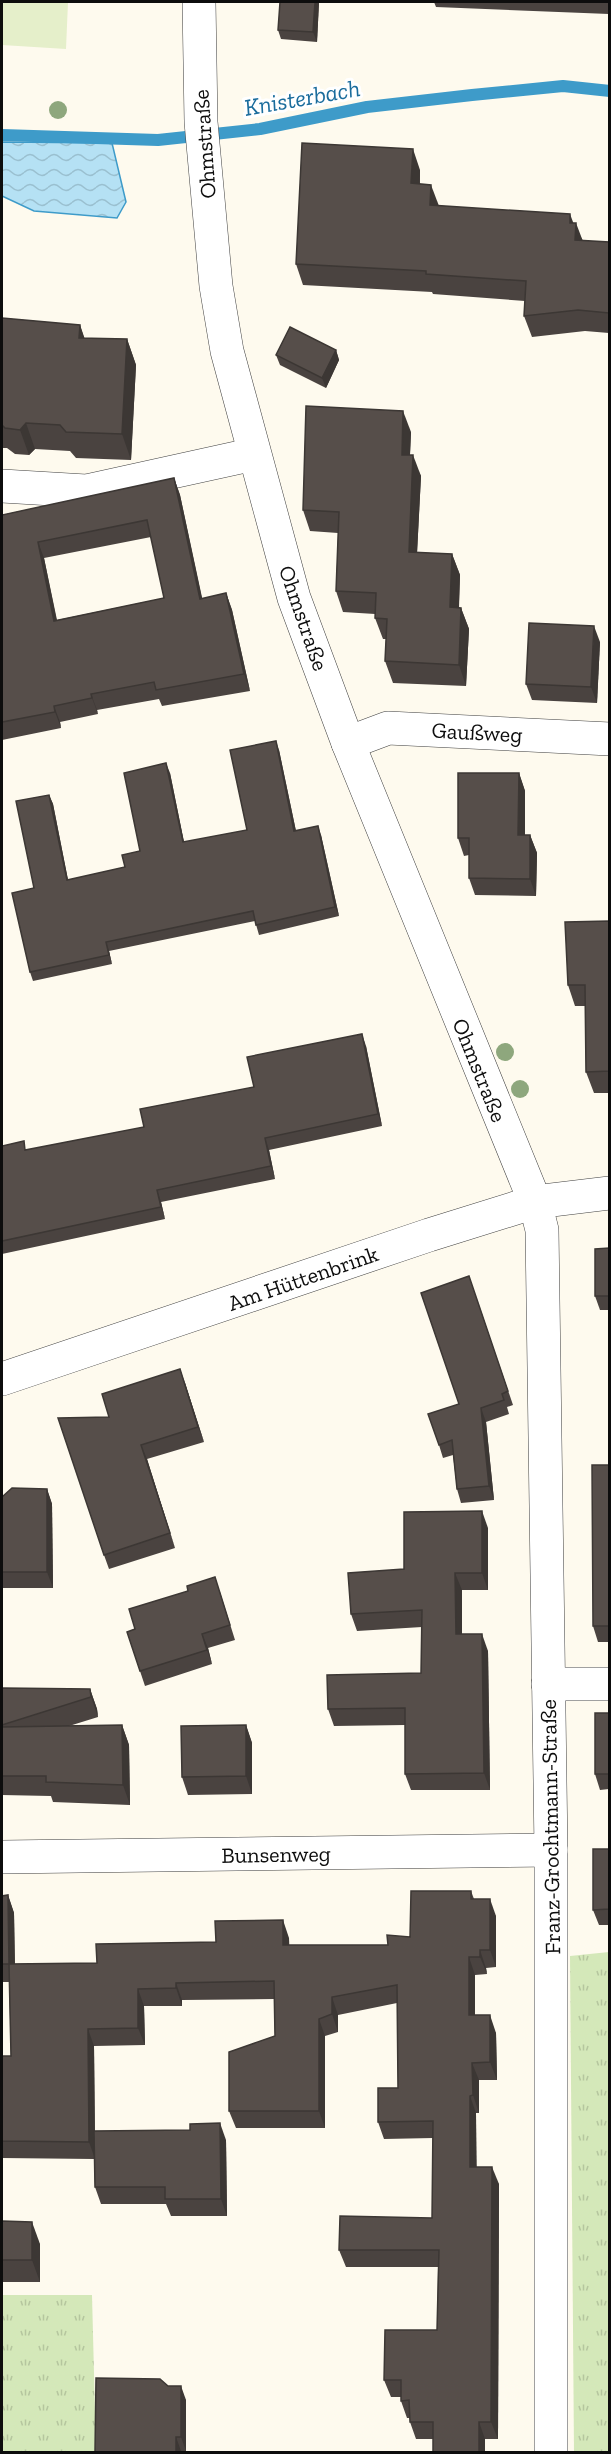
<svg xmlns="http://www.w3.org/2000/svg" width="611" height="2454" font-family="'Zilla Slab',serif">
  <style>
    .grass { fill: url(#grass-tufts) }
    .pitch { fill: #e5efca }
    .water { fill: url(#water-waves); stroke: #3e9bc9; stroke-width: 1.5 }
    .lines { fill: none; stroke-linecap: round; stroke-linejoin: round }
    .stream { stroke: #3e9bc9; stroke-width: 12 }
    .minor-casing { stroke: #404040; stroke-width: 34 }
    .minor { stroke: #fff; stroke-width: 33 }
    .tree { fill: #8ea77d }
    .wall { fill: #4a4340; fill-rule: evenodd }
    .shaded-wall { fill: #3c3734 }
    .building { fill: #564e4a; stroke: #3c3734; stroke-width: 1.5; fill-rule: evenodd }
    .labels { text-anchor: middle; stroke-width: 6; stroke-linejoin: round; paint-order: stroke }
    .street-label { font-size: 22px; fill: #0d0d0d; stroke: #fff }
    .water-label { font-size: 24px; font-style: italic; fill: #1a6c9c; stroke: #fff }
  </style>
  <defs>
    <pattern id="grass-tufts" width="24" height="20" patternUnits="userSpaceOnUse" patternTransform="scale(1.5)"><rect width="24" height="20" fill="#d4e8b9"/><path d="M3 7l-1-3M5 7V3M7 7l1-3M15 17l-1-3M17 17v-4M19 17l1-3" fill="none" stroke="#b5c69e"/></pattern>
    <pattern id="water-waves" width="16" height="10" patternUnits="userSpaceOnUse" patternTransform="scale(1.5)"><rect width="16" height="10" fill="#b5e1f4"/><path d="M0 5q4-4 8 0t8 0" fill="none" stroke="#9ac0d0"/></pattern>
  </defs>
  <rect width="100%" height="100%" fill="#fefaee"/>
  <g class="grass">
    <path d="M609,1952V2452H574L570,1956Z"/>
    <path d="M2,2295H92L96,2452H2Z"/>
  </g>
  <path class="pitch" d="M2,2H68L66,49L2,45Z"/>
  <path class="water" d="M2,142L112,143L126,202L117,218L34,211L2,196Z"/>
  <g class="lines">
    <path class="stream" d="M2,135L158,140L260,129L367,107L472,95L563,86L610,91"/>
    <g class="minor-casing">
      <g id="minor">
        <path d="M199,2L201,122L216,286L227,351L294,598L348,743L535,1202L542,1230L551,1850V2452"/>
        <path d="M2,486L86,491L254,454"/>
        <path d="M348,743L388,728L610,739"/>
        <path d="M2,1379L429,1235L535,1202L610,1193"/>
        <path d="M548,1684H610"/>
        <path d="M2,1857L551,1850"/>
      </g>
    </g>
    <use href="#minor" class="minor"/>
  </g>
  <g class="tree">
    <circle cx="58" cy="110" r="9"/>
    <circle cx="505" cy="1052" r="9"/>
    <circle cx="520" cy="1089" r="9"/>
  </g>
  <g class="wall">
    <path d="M319,2L317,42L281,39L278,30Z"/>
    <path d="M434,2H609V14L436,7Z"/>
    <path d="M420,170V184L438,206L573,223L583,241L609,242V333L585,331L532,337L524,316L525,301L433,294L432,292L303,285L296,264Z"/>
    <path d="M2,318L80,325L84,338L127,339L136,365L131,460L76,458L70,451L35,449L29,455L15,454L7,448H2Z"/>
    <path d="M336,350L339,360L326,388L280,365L276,355Z"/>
    <path d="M411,432L410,455L421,476L417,553L452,554L460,575L459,608H461L469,629L466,686L393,683L385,661L386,639H383L375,618V614L343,612L336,591L338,533L310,531L303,510Z"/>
    <path d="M174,478L180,495L202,599L226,593L232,610L250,691L162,706L159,699L97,710L98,714L60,722L61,728L2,740V515ZM151,537L164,598L57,620L44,558Z"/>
    <path d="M600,642L597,703L532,700L526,684Z"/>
    <path d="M279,750L296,831L321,835L339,916L259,935L255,921L109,951L112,964L33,981L30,972L34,888L49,795L53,804L68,880L125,867L140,851L170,773L184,842L247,830Z"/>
    <path d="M519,773L525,791V835H530L537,853L536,896L475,895L469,878V855L464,856L458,838Z"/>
    <path d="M609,921V1093H594L586,1072L585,1006H575L568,985Z"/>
    <path d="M366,1046L382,1126L269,1150L275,1179L161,1202L165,1219L2,1254V1146L27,1150L144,1127Z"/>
    <path d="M609,1248V1310H600L595,1296Z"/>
    <path d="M469,1276L513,1405L507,1407L509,1414L486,1422L494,1500L461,1503L457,1489L453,1455L443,1458L439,1445L459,1404Z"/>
    <path d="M185,1383L204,1442L147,1459L175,1548L109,1569L104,1555L109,1417Z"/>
    <path d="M609,1465V1642H598L593,1626Z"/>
    <path d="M47,1489L52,1504L53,1588H2V1497Z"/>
    <path d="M488,1528V1590H462V1634L488,1651L490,1790H411L405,1774V1725L334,1726L328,1709L421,1673L422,1627L357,1631L351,1614L404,1569Z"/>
    <path d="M220,1592L235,1640L208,1648L212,1664L145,1686L140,1671L135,1629Z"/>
    <path d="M2,1688L90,1689L97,1709L98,1717L69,1726L122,1725L129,1745L130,1805L53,1802L51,1796L2,1795Z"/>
    <path d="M609,1713V1789L600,1790L595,1774Z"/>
    <path d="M246,1725L252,1743V1794L188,1795L182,1777Z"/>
    <path d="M609,1849V1925H599L593,1910Z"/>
    <path d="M471,1891L474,1899L496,1916V1967L486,1968L487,1974L475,1975V2015L496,2033L497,2080H479V2113H476V2167L499,2184L498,2439H485V2452H433V2439H416L410,2422V2418H407L401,2401V2397H391L384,2380L437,2330L438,2267H346L339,2250L432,2218L433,2138L384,2139L378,2122L398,2088L397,2003L338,2015V2032L325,2036V2128H236L229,2111L275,2036L274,1999L182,2000V2006H144L145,2045L94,2046L95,2131L226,2140L227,2216H171L166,2204H101L95,2187L94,2159L2,2158V2056H11L9,1982H2V1896L8,1895L14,1913L15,1964L97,1963L216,1942L289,1938V1945H388L410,1937Z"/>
    <path d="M2,2221L40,2244V2282H2Z"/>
    <path d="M168,2386L186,2400V2451H181V2452H95Z"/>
  </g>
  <g class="shaded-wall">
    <path d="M315,2H319L317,42L313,32Z"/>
    <path d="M413,149L420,170L419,204L411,183Z"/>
    <path d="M431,185L439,206L438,226L430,205Z"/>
    <path d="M570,214L576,230V223L584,244L583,261L570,223Z"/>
    <path d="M80,325L89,351L79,338Z"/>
    <path d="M127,339L136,365L131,460L122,434Z"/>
    <path d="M336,350L339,360L326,388L322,378Z"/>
    <path d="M403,411L411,432L409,476L402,455Z"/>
    <path d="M26,423L35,449L29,455L20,430Z"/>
    <path d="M413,455L421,476L416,573L409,552Z"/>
    <path d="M174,478L180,495L206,616L200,599Z"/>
    <path d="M38,542L44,558L60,637L54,621Z"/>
    <path d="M452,554L460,575L458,628L450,607Z"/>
    <path d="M226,593L232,610L250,691L244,674Z"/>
    <path d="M461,608L469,629L466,686L459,665Z"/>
    <path d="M594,626L600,642L597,703L591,687Z"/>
    <path d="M91,694L97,710L98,714L92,698Z"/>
    <path d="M54,706L60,722L61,728L55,712Z"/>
    <path d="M276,741L279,750L298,841L294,831Z"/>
    <path d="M166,763L170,773L186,852L183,842Z"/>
    <path d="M519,773L525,791V852L518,835Z"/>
    <path d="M49,795L53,804L70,890L67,880Z"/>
    <path d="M318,826L321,835L339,916L335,907Z"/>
    <path d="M530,835L537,853L536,896L530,879Z"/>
    <path d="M106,942L109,951L112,964L109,955Z"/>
    <path d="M362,1034L366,1046L382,1126L378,1114Z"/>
    <path d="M265,1138L269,1150L275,1179L271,1166Z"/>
    <path d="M157,1190L161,1202L165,1219L161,1207Z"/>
    <path d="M180,1369L185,1383L204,1442L198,1427Z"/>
    <path d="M481,1408L486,1422L494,1500L489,1486Z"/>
    <path d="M141,1445L147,1459L175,1548L170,1533Z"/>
    <path d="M47,1489L52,1504L53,1588L47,1572Z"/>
    <path d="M482,1511L488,1528V1590L482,1573Z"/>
    <path d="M455,1573L462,1590V1651L456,1634Z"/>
    <path d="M202,1634L208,1648L212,1664L207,1650Z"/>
    <path d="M482,1634L488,1651L490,1790L484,1773Z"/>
    <path d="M90,1689L97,1709L98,1717L91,1697Z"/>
    <path d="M122,1725L129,1745L130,1805L123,1785Z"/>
    <path d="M246,1725L252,1743V1794L246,1776Z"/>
    <path d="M8,1895L14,1913L15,1981L9,1964Z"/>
    <path d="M490,1899L496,1916V1967L490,1950Z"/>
    <path d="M283,1920L289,1938L290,1963L283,1945Z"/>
    <path d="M480,1950L486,1968L487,1974L480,1957Z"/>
    <path d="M469,1957L475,1975V2033L469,2015Z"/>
    <path d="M176,1983L182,2000V2006L176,1988Z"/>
    <path d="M138,1989L144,2006L145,2045L138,2028Z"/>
    <path d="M332,1997L338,2015V2032L332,2014Z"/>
    <path d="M490,2015L496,2033L497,2080L490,2062Z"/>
    <path d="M319,2019L325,2036V2128L319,2111Z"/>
    <path d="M88,2029L94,2046L95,2159L89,2142Z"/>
    <path d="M472,2063L479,2080V2113L473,2095Z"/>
    <path d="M470,2096L476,2113L477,2184L470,2167Z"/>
    <path d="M220,2123L226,2140L227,2216L221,2199Z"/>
    <path d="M492,2167L499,2184L498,2439L491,2422Z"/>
    <path d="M32,2222L40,2244V2282L32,2260Z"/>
    <path d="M181,2386L186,2400V2451L181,2437Z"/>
    <path d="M479,2422L485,2439V2452H479Z"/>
    <path d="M176,2437L181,2451V2452H176Z"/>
  </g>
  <g class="building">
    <path d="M280,2H315L313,32L278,30Z"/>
    <path d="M302,143L413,149L411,183L431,185L430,205L570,214V223H576L575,240L609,242V313L578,310L524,316L526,281L426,274V271L296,264Z"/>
    <path d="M2,318L80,325L79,338L127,339L122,434L66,432L60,425L26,423L20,430L5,428L2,425Z"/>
    <path d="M290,327L336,350L322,378L276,355Z"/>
    <path d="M306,406L403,411L402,455H413L409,552L452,554L450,607L461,608L459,665L385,661L387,619L375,618L376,593L336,591L339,512L303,510Z"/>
    <path d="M174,478L200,599L226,593L244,674L156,690L154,682L91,694L92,698L54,706L55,712L2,722V515ZM147,520L164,598L54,621L38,542Z"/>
    <path d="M529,623L594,626L591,687L526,684Z"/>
    <path d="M276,741L294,831L318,826L335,907L256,925L253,911L106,942L109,955L30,972L12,893L34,888L16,801L49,795L67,880L125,867L122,855L140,851L124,773L166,763L183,842L247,830L230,750Z"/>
    <path d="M458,773H519L518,835H530V879L469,878V838H458Z"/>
    <path d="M609,921V1071L586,1072L585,985H568L565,922Z"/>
    <path d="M362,1034L378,1114L265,1138L271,1166L157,1190L161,1207L2,1241V1146L24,1141L25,1150L144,1127L140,1109L254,1087L247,1057Z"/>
    <path d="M609,1248V1296H595V1249Z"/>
    <path d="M469,1276L508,1391L502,1394L504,1400L481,1408L489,1486L457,1489L452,1440L439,1445L428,1414L459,1404L421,1293Z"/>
    <path d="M180,1369L198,1427L141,1445L170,1533L104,1555L58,1418L109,1417L102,1394Z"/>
    <path d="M592,1465H609V1626H593Z"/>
    <path d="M12,1488L47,1489V1572H2V1497Z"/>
    <path d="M482,1511V1573H455L456,1634H482L484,1773L405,1774V1708L328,1709L327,1675L421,1673L422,1610L351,1614L348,1573L404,1569V1512Z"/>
    <path d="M215,1577L230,1625L202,1634L207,1650L140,1671L127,1632L135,1629L129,1609L188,1591L187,1586Z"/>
    <path d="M2,1688L90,1689L91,1697L2,1725Z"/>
    <rect x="595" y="1713" width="14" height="61"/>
    <path d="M122,1725L123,1785L46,1782V1776H2V1727Z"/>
    <path d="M246,1725V1776L182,1777L181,1726Z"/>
    <path d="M593,1849H609V1909L593,1910Z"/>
    <path d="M411,1891H471V1899H490V1950H480V1957H469V2015H490V2062L472,2063L473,2095L470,2096V2167H492L491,2422H479V2452H433V2422H410L409,2400L401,2401V2380H384L385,2330H437L439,2250H339L340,2216L432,2218L433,2121L378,2122V2088H398L397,1985L332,1997V2014L319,2019V2111H229V2052L275,2036L274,1981L176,1983V1988L138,1989V2028L88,2029L89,2142L2,2141V2056H11L9,1964L97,1963L96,1944L216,1942L215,1921L283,1920V1945H388L387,1935L410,1937Z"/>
    <path d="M8,1895L9,1964H2V1896Z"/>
    <path d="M220,2123L221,2199H165V2187H95L94,2131L190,2130V2124Z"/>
    <path d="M2,2221L32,2222V2260H2Z"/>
    <path d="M96,2378L160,2379L168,2386H181V2437H176V2452H95Z"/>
  </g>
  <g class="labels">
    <g class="street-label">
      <text transform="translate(204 144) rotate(-94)" y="8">Ohmstraße</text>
      <text transform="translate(304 618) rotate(71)" y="8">Ohmstraße</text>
      <text transform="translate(477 732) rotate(3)" y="8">Gaußweg</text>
      <text transform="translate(480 1070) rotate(68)" y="8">Ohmstraße</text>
      <text transform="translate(303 1278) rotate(-19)" y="8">Am Hüttenbrink</text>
      <text transform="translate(550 1827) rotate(-91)" y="8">Franz-Grochtmann-Straße</text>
      <text transform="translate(276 1854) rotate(-1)" y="8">Bunsenweg</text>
    </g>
    <g class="water-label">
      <text transform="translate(302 98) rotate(-10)" y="8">Knisterbach</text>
    </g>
  </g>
  <rect width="611" height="2454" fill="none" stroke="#0d0d0d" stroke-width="6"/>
</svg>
